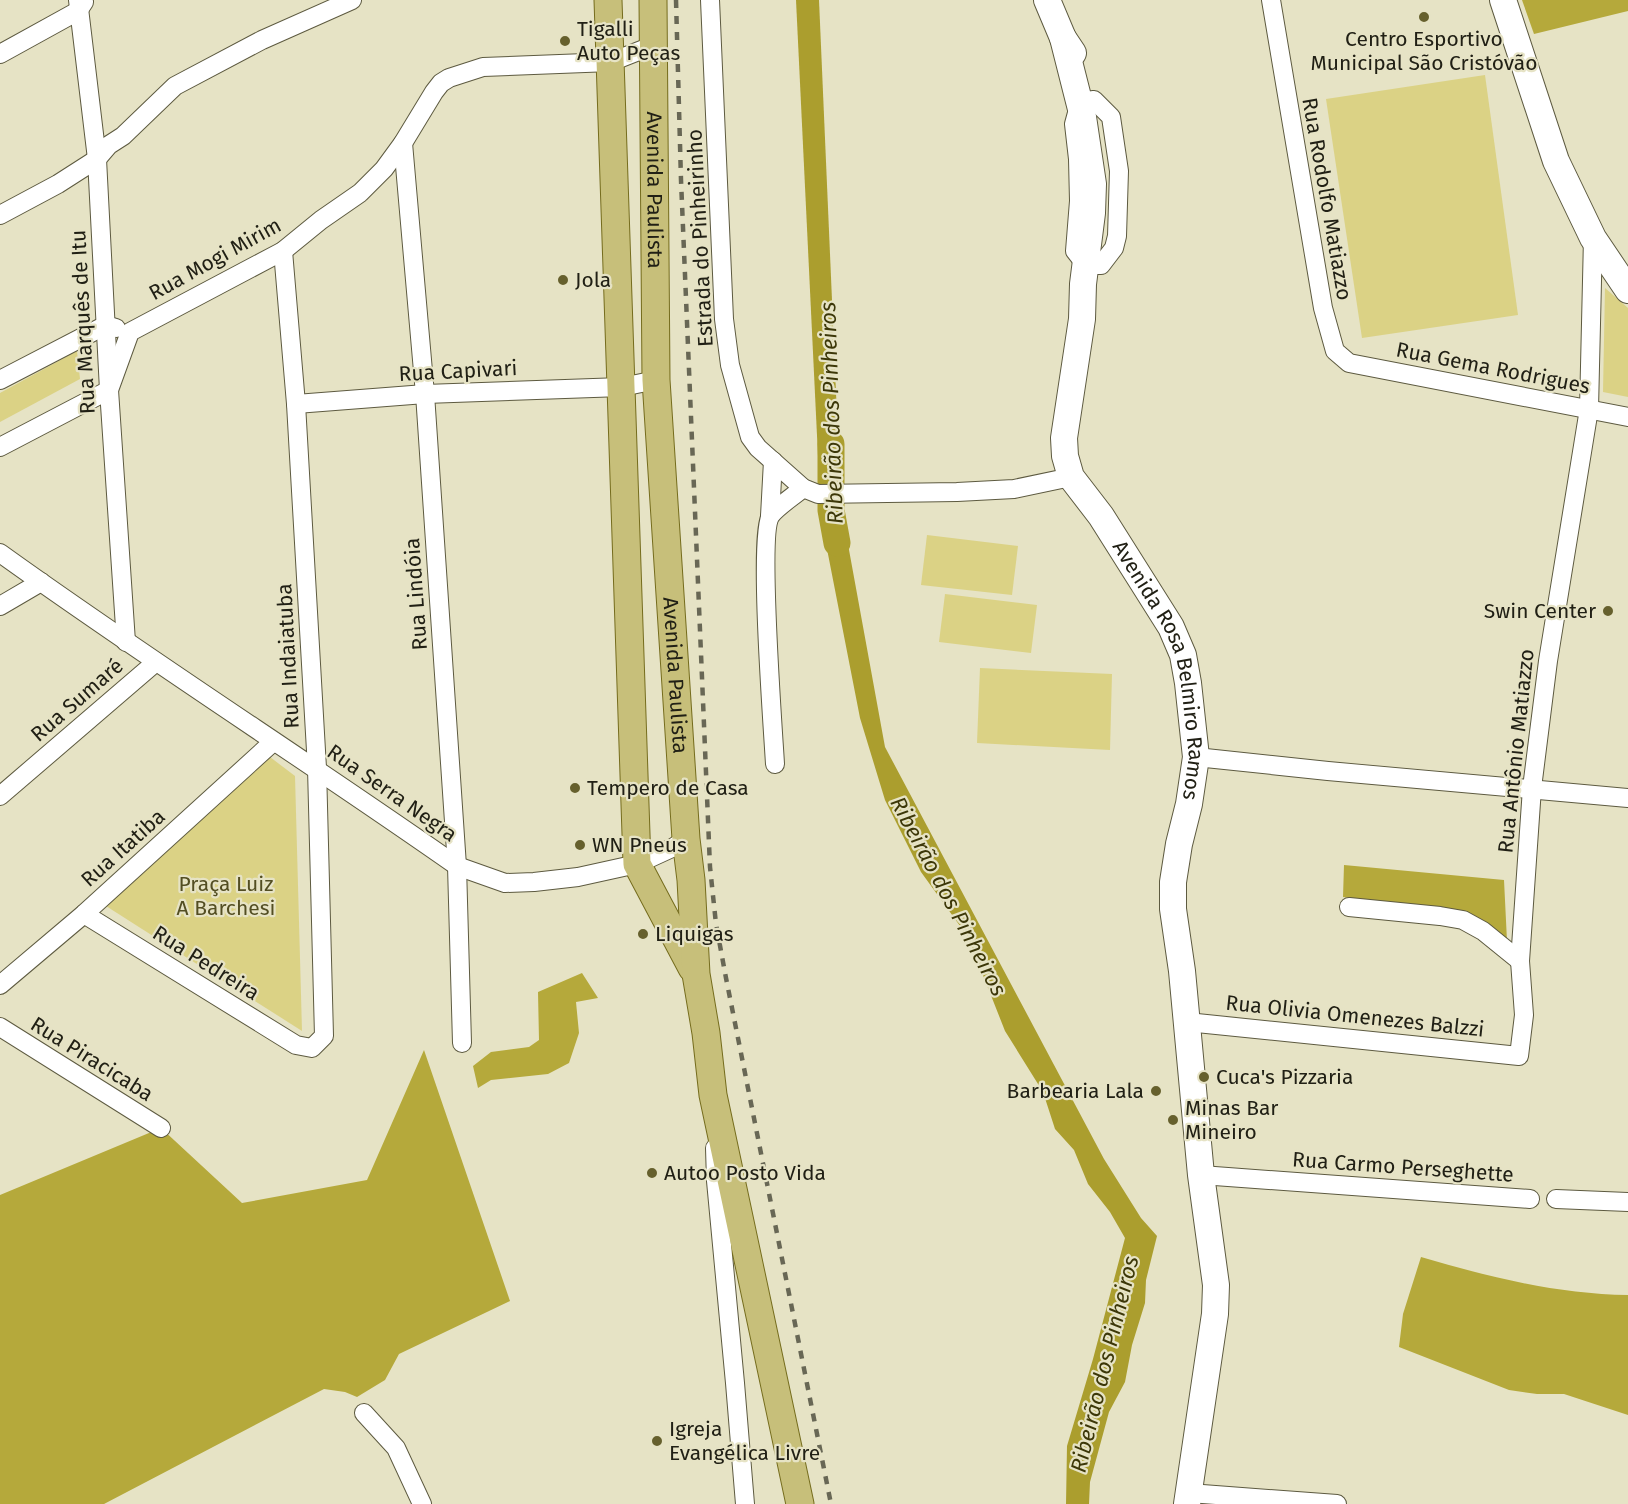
<svg xmlns="http://www.w3.org/2000/svg" width="1628" height="1504" font-family="'Fira Sans',sans-serif">
  <style>
    .green { fill: #dbd285 }
    .forest { fill: #b5a93b }
    .water { fill: #ab9e2e }
    .lines { fill: none; stroke-linecap: round; stroke-linejoin: round }
    .river { stroke: #ab9e2e; stroke-width: 27 }
    .street-casing { stroke: #5d5a40; stroke-width: 20 }
    .secondary-casing { stroke: #5d5a40; stroke-width: 28 }
    .primary-casing { stroke: #756c1d; stroke-width: 29 }
    .street { stroke: #fff; stroke-width: 18 }
    .secondary { stroke: #fff; stroke-width: 26 }
    .primary { stroke: #c7bf7a; stroke-width: 27 }
    .rail { stroke: #686755; stroke-width: 4.5; stroke-dasharray: 8 8; stroke-linecap: butt }
    .poi-dot { fill: #66602d; stroke: #e6e3c5; stroke-width: 2 }
    .labels { text-anchor: middle; stroke-width: 4.5; stroke-linejoin: round; paint-order: stroke }
    .poi-label { font-size: 21px; fill: #212015; stroke: #e6e3c5; text-anchor: start }
    .street-label { font-size: 21px; fill: #212015; stroke: #e6e3c5 }
    .park-label { font-size: 21px; fill: #534e22; stroke: #e6e3c5 }
    .water-label { font-size: 22px; font-style: italic; fill: #3c3708; stroke: #e6e3c5 }
  </style>
  <rect width="100%" height="100%" fill="#e6e3c5"/>
  <g class="green">
    <path d="M1485,75L1518,315L1362,338L1326,99Z"/>
    <path d="M1605,288L1628,308V397L1603,392Z"/>
    <path d="M77,351L80,379L0,422V393Z"/>
    <path d="M927,535L1018,546L1012,595L921,585Z"/>
    <path d="M945,594L1037,605L1031,653L939,642Z"/>
    <path d="M980,668L1112,674L1110,750L977,743Z"/>
    <path d="M270,757L295,776L302,1031L106,906Z"/>
  </g>
  <g class="forest">
    <path d="M1522,0H1628V11L1534,34Z"/>
    <path d="M1344,865L1504,880L1507,941L1467,914L1343,897Z"/>
    <path d="M582,973L598,998L576,1002L579,1033L569,1063L548,1074L491,1080L478,1088L473,1066L491,1052L529,1047L539,1040L538,992Z"/>
    <path d="M424,1050L510,1301L399,1354L385,1380L357,1397L345,1392L324,1389L104,1504H0V1195L161,1128L242,1203L367,1180Z"/>
    <path d="M1421,1257C1489,1277 1557,1294 1628,1295V1415L1564,1394H1537L1509,1390L1399,1347L1403,1314Z"/>
  </g>
  <g class="water">
    <path d="M796,0H819L840,485L819,477Z"/>
    <path d="M841,506L885,747L1104,1159L1141,1218L1157,1236L1146,1280L1145,1303L1132,1345L1125,1382L1109,1412L1090,1482L1089,1504H1066L1067,1446L1093,1359L1125,1238L1110,1212L1088,1184L1074,1150L1055,1129L1043,1092L1005,1031L968,937L921,872L885,800L860,718L819,508Z"/>
  </g>
  <g class="lines">
    <path class="river" d="M831,444V510L837,543"/>
    <g class="street-casing">
      <g id="street">
        <path d="M78,0L97,159L109,390L126,642"/>
        <path d="M710,0L724,319L730,365L750,437L758,448L803,488L818,494L957,492L1014,489L1071,477"/>
        <path d="M1271,0L1323,308L1335,351L1349,363L1628,417"/>
        <path d="M0,54L78,11L84,2"/>
        <path d="M1094,100L1111,117L1119,171L1117,236L1114,248L1101,265H1086L1075,251L1079,201L1078,159L1074,124L1080,102Z"/>
        <path d="M403,143L425,394L457,866L462,1043"/>
        <path d="M0,215L58,184L97,159L109,145L123,136L175,86L262,40L352,0"/>
        <path d="M0,380L106,325L116,328"/>
        <path d="M296,404L425,394L622,387L656,380"/>
        <path d="M0,447L109,390L130,332L283,251L321,220L360,193L384,169L403,143L434,92L441,83L449,78L483,67L611,62L654,45"/>
        <path d="M770,516L773,461"/>
        <path d="M0,553C150,661 306,760 457,866L505,883L534,882L578,877L637,864L674,847L686,839"/>
        <path d="M0,606L41,582"/>
        <path d="M1196,757L1328,771L1628,798"/>
        <path d="M775,764C773,729 758,533 771,515C778,506 794,496 803,488"/>
        <path d="M0,796L156,662"/>
        <path d="M1349,907L1440,916L1463,920L1483,931L1520,961"/>
        <path d="M84,914L296,1045L312,1048L324,1036L317,768L296,404L283,251"/>
        <path d="M0,985L84,914L273,742"/>
        <path d="M1187,1022L1519,1056L1524,1015L1520,961L1532,788L1548,661L1589,409L1593,238"/>
        <path d="M0,1027L161,1128"/>
        <path d="M715,1148L716,1181L735,1383L745,1504"/>
        <path d="M1201,1175L1530,1199"/>
        <path d="M1556,1199L1628,1202"/>
        <path d="M364,1413L396,1448L422,1504"/>
        <path d="M1189,1493L1337,1504"/>
      </g>
    </g>
    <g class="secondary-casing">
      <g id="secondary">
        <path d="M1047,0L1063,38L1073,53"/>
        <path d="M1503,0L1556,161L1593,238L1628,290"/>
        <path id="s1" d="M1063,38L1083,117L1093,184L1092,213L1083,284L1082,319L1064,438L1065,456L1071,477L1101,516L1171,627L1183,655L1188,683L1196,757L1189,804L1179,844L1173,882V909L1182,971L1201,1175L1216,1285L1215,1314L1187,1504"/>
      </g>
    </g>
    <g class="primary-casing">
      <g id="primary">
        <path d="M608,0L637,864L692,968"/>
        <path id="s2" d="M653,0L656,380L686,839L691,880L696,974L706,1033L713,1095L800,1504"/>
      </g>
    </g>
    <use href="#street" class="street"/>
    <use href="#secondary" class="secondary"/>
    <use href="#primary" class="primary"/>
    <path class="rail" d="M676,0L681,180L710,867L716,924L726,978L831,1504"/>
  </g>
  <g class="poi-dot">
    <circle cx="1424" cy="17" r="6"/>
    <circle cx="565" cy="41" r="6"/>
    <circle cx="563" cy="280" r="6"/>
    <circle cx="1608" cy="611" r="6"/>
    <circle cx="575" cy="788" r="6"/>
    <circle cx="580" cy="845" r="6"/>
    <circle cx="643" cy="934" r="6"/>
    <circle cx="1204" cy="1077" r="6"/>
    <circle cx="1156" cy="1091" r="6"/>
    <circle cx="1173" cy="1120" r="6"/>
    <circle cx="652" cy="1173" r="6"/>
    <circle cx="657" cy="1441" r="6"/>
  </g>
  <g class="labels">
    <g class="poi-label">
      <text x="577" y="36">Tigalli<tspan x="577" dy="24">Auto Peças</tspan></text>
      <text x="1424" y="46" text-anchor="middle">Centro Esportivo<tspan x="1424" dy="24">Municipal São Cristóvão</tspan></text>
      <text x="575" y="287">Jola</text>
      <text x="1596" y="618" text-anchor="end">Swin Center</text>
      <text x="587" y="795">Tempero de Casa</text>
      <text x="592" y="852">WN Pneus</text>
      <text x="655" y="941">Liquigas</text>
      <text x="1216" y="1084">Cuca's Pizzaria</text>
      <text x="1144" y="1098" text-anchor="end">Barbearia Lala</text>
      <text x="1185" y="1115">Minas Bar<tspan x="1185" dy="24">Mineiro</tspan></text>
      <text x="664" y="1180">Autoo Posto Vida</text>
      <text x="669" y="1436">Igreja<tspan x="669" dy="24">Evangélica Livre</tspan></text>
    </g>
    <g class="street-label">
      <text dy="7" stroke="none"><textPath href="#s2" startOffset="190">Avenida Paulista</textPath></text>
      <text transform="translate(1327 199) rotate(80)" y="7">Rua Rodolfo Matiazzo</text>
      <text transform="translate(700 238) rotate(-93)" y="7">Estrada do Pinheirinho</text>
      <text transform="translate(215 259) rotate(-29)" y="7">Rua Mogi Mirim</text>
      <text transform="translate(83 322) rotate(-93)" y="7">Rua Marquês de Itu</text>
      <text transform="translate(1493 368) rotate(11)" y="7">Rua Gema Rodrigues</text>
      <text transform="translate(458 371) rotate(-3)" y="7">Rua Capivari</text>
      <text transform="translate(416 594) rotate(-94)" y="7">Rua Lindóia</text>
      <text transform="translate(288 656) rotate(-93)" y="7">Rua Indaiatuba</text>
      <text dy="7" stroke="none"><textPath href="#s1" startOffset="664">Avenida Rosa Belmiro Ramos</textPath></text>
      <text dy="7" stroke="none"><textPath href="#s2" startOffset="676">Avenida Paulista</textPath></text>
      <text transform="translate(77 700) rotate(-41)" y="7">Rua Sumaré</text>
      <text transform="translate(1516 751) rotate(-84)" y="7">Rua Antônio Matiazzo</text>
      <text transform="translate(392 793) rotate(35)" y="7">Rua Serra Negra</text>
      <text transform="translate(123 848) rotate(-42)" y="7">Rua Itatiba</text>
      <text transform="translate(206 963) rotate(32)" y="7">Rua Pedreira</text>
      <text transform="translate(1355 1016) rotate(6)" y="7">Rua Olivia Omenezes Balzzi</text>
      <text transform="translate(92 1059) rotate(32)" y="7">Rua Piracicaba</text>
      <text transform="translate(1403 1167) rotate(4)" y="7">Rua Carmo Perseghette</text>
    </g>
    <g class="park-label">
      <text x="226" y="891">Praça Luiz<tspan x="226" dy="24">A Barchesi</tspan></text>
    </g>
    <g class="water-label">
      <text transform="translate(831 413) rotate(-92)" y="8">Ribeirão dos Pinheiros</text>
      <text transform="translate(949 896) rotate(62)" y="8">Ribeirão dos Pinheiros</text>
      <text transform="translate(1104 1364) rotate(-76)" y="8">Ribeirão dos Pinheiros</text>
    </g>
  </g>
</svg>
